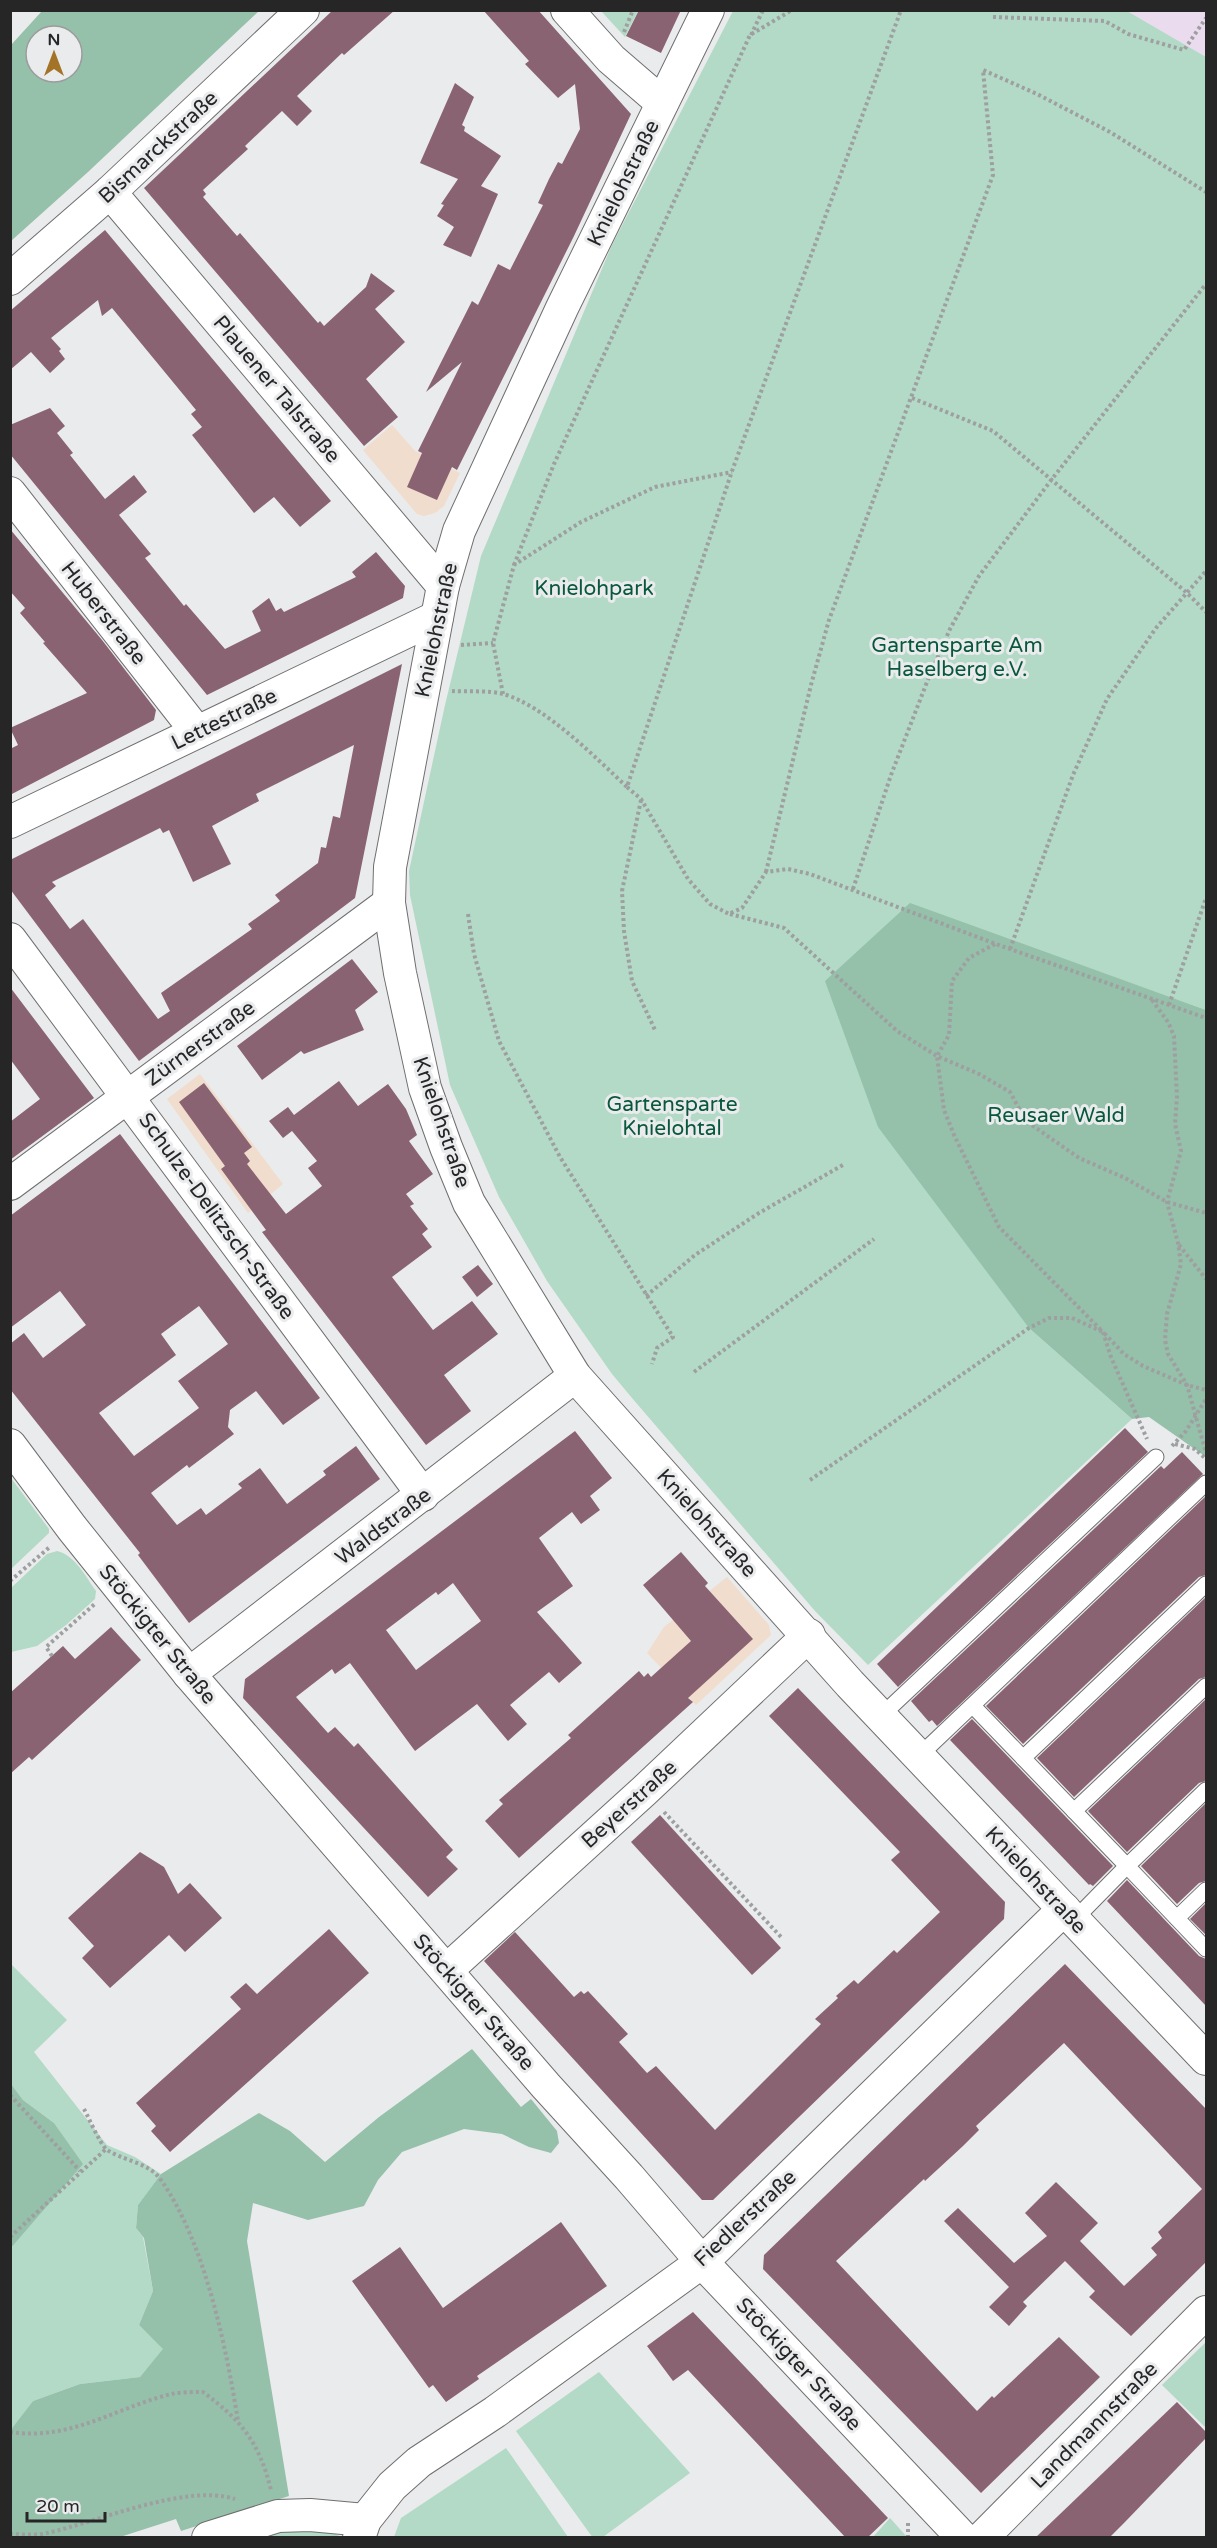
<svg xmlns="http://www.w3.org/2000/svg" width="1217" height="2548" font-family="'Varela Round',sans-serif">
  <style>
    .industrial { fill: #f0ddcd }
    .medical { fill: #eadbee }
    .green { fill: #b2dac6 }
    .forest { fill: #95c0aa; fill-rule: evenodd }
    .building { fill: #8a6372; fill-rule: evenodd }
    .lines { fill: none; stroke-linecap: round; stroke-linejoin: round }
    .service-casing { stroke: #6f6f70; stroke-width: 17 }
    .minor-casing { stroke: #6f6f70; stroke-width: 34 }
    .path { stroke: #9e9fa0; stroke-width: 4; stroke-dasharray: 3 3; stroke-linecap: butt }
    .service { stroke: #fff; stroke-width: 15 }
    .minor { stroke: #fff; stroke-width: 32 }
    .labels { text-anchor: middle; stroke-width: 6; stroke-linejoin: round; paint-order: stroke }
    .street-label { font-size: 21px; fill: #262627; stroke: #eaebec }
    .park-label { font-size: 21px; fill: #08583c; stroke: #eaebec }
  </style>
  <rect width="100%" height="100%" fill="#eaebec"/>
  <g class="industrial">
    <path d="M392,425L415,451L460,473L444,506L435,513L424,516L417,514L363,450Z"/>
    <path d="M200,1074L283,1184L248,1213L167,1099Z"/>
    <path d="M727,1577L769,1625L771,1635L696,1705L647,1653L664,1627Z"/>
  </g>
  <path class="medical" d="M1127,11H1206V57Z"/>
  <g class="green">
    <path d="M601,11H638L625,37Z"/>
    <path d="M733,11H1127L1206,57V1010L910,904L1029,1328L1132,1419L868,1665L815,1611L632,1398L612,1374L547,1281L499,1197L450,1085L410,895L409,871L445,705L481,556L612,245Z"/>
    <path d="M11,1478L49,1529V1533L11,1569L12,1504Z"/>
    <path d="M57,1551C75,1555 86,1577 96,1591L95,1599L66,1625L37,1646L11,1652V1588L47,1554Z"/>
    <path d="M10,1963L67,2020L34,2052L107,2145L135,2157L161,2174L138,2205L136,2228L143,2237L153,2291L139,2325L164,2349L140,2377L80,2384L33,2401L11,2431V2248L82,2164L54,2123L23,2100L11,2084Z"/>
    <path d="M1206,2342V2428L1162,2385Z"/>
    <path d="M599,2372L690,2473L603,2537L593,2538L516,2431Z"/>
    <path d="M506,2448L568,2537H394L401,2518Z"/>
    <path d="M890,2518L907,2537H873Z"/>
    <path d="M305,2520L344,2538H249Z"/>
  </g>
  <g class="forest">
    <path d="M42,11H259L88,172L11,241V45ZM36,36H72V72H36Z"/>
    <path d="M910,903L1206,1010V1457L1149,1417L1132,1419L1029,1328L878,1127L825,981Z"/>
    <path d="M472,2049L521,2107L531,2099L557,2131L559,2143L551,2153L529,2147L502,2134L464,2129L402,2152L378,2180L364,2206L308,2220L253,2203L247,2241L289,2496L181,2531L176,2519L120,2537H11L10,2431L33,2401L80,2384L140,2377L163,2349L139,2325L153,2291L144,2238L136,2228L138,2205L161,2174L259,2113L290,2131L325,2162L379,2117Z"/>
    <path d="M11,2084L23,2100L54,2123L83,2164L11,2248Z"/>
  </g>
  <g class="building">
    <path d="M333,10H395L344,55L342,53L297,96L312,111L297,126L282,111L245,146L248,149L203,190L206,194L203,197L237,236L240,233L318,323L320,321L324,326L366,287L371,273L395,291L375,309L405,342L366,379L398,417L364,446L144,188Z"/>
    <path d="M483,10H538L631,114L574,236L457,470L452,467L437,500L407,487L422,453L418,451L462,362L426,392L472,301L478,305L498,264L510,270L543,205L538,203L549,179L558,162L562,164L580,129L575,84L558,98L525,64L529,61Z"/>
    <path d="M639,10H681L661,53L626,36Z"/>
    <path d="M455,83L474,97L462,125L465,127L464,131L501,156L481,186L498,194L471,257L443,245L454,227L437,216L444,205L441,204L458,179L420,163Z"/>
    <path d="M105,230L331,501L300,527L274,497L254,513L192,435L202,427L191,414L196,410L112,308L102,316L98,300L51,338L61,349L59,351L65,359L50,373L31,352L10,370V311Z"/>
    <path d="M50,408L65,426L57,433L73,453L70,455L105,499L134,475L147,492L119,515L151,554L145,558L184,606L186,604L225,649L261,631L252,611L269,598L276,611L281,608L284,612L356,577L352,572L376,552L405,586L403,598L207,695L10,454V425Z"/>
    <path d="M10,529L102,640L156,710L154,720L10,795V749L18,745L10,728L87,693L43,643L45,642L20,613L25,608L10,591Z"/>
    <path d="M402,664L355,898L139,1061L10,889V860ZM354,745L340,818L333,816L326,848L321,847L318,863L275,895L280,901L248,924L252,929L161,993L170,1011L158,1019L83,919L70,929L45,895L56,886L52,882L160,828L163,833L169,830L193,882L231,864L212,826L259,801L256,794Z"/>
    <path d="M352,959L378,992L355,1010L364,1030L304,1054L301,1051L262,1080L237,1046Z"/>
    <path d="M10,987L94,1098L10,1160V1122L40,1099L10,1059Z"/>
    <path d="M339,1081L358,1106L388,1084L406,1109L417,1135L409,1141L433,1174L406,1194L414,1204L410,1206L428,1229L422,1234L432,1247L392,1277L433,1330L472,1301L498,1334L444,1375L471,1411L426,1445L262,1232L266,1230L221,1169L225,1166L179,1102L204,1083L252,1147L244,1153L250,1161L247,1164L286,1214L322,1186L308,1168L317,1161L292,1131L283,1138L269,1121L288,1107L294,1115Z"/>
    <path d="M120,1134L320,1398L283,1425L256,1391L230,1410L228,1427L234,1434L189,1468L187,1465L151,1493L177,1525L201,1508L206,1515L242,1488L238,1484L260,1468L287,1504L326,1475L323,1471L356,1446L380,1479L189,1623L138,1555L140,1553L10,1389V1344L24,1333L43,1358L86,1325L60,1291L10,1328V1216ZM199,1306L228,1344L178,1381L199,1408L134,1456L99,1413L176,1355L161,1334Z"/>
    <path d="M478,1265L493,1284L477,1297L462,1277Z"/>
    <path d="M1125,1428L1148,1452L898,1687L877,1664Z"/>
    <path d="M575,1431L612,1478L590,1496L600,1510L581,1524L572,1512L539,1538L573,1586L537,1612L582,1663L559,1683L549,1672L510,1705L527,1724L508,1741L477,1704L415,1751L350,1663L335,1674L332,1669L296,1697L328,1733L335,1727L354,1747L358,1743L453,1850L446,1857L458,1869L428,1897L243,1698L245,1679ZM453,1583L481,1621L416,1670L386,1630L436,1592L438,1595Z"/>
    <path d="M1182,1452L1203,1474L937,1726L932,1720L929,1722L911,1701L1161,1466L1164,1469Z"/>
    <path d="M1206,1496V1575L1199,1577L1023,1744L986,1706Z"/>
    <path d="M681,1552L708,1583L705,1586L753,1639L688,1698L693,1702L519,1858L485,1821L503,1804L499,1800L571,1738L568,1735L639,1671L644,1677L648,1673L651,1677L691,1641L643,1585Z"/>
    <path d="M1206,1597V1677L1199,1679L1074,1797L1037,1758Z"/>
    <path d="M111,1627L141,1660L32,1760L29,1757L10,1774V1693L63,1646L75,1659Z"/>
    <path d="M798,1688L1005,1902L1004,1919L713,2200H702L484,1961L515,1932L574,1997L581,1991L584,1994L588,1991L628,2034L619,2042L647,2073L656,2066L715,2130L821,2024L815,2019L838,1998L836,1996L854,1980L858,1984L894,1950L897,1953L940,1912L891,1860L900,1852L769,1716Z"/>
    <path d="M1206,1699V1781L1199,1783L1127,1852L1088,1811Z"/>
    <path d="M972,1719L1113,1866L1093,1886L1090,1884L1089,1885L950,1740Z"/>
    <path d="M1206,1803V1881L1199,1883L1177,1904L1141,1866Z"/>
    <path d="M660,1815L781,1948L752,1975L631,1842Z"/>
    <path d="M140,1852L164,1867L178,1894L190,1883L222,1918L185,1952L169,1935L110,1988L82,1958L94,1946L68,1918Z"/>
    <path d="M1127,1880L1199,1956L1206,1959V2006L1107,1901Z"/>
    <path d="M1206,1903V1935L1190,1919Z"/>
    <path d="M329,1929L369,1973L170,2152L151,2131L156,2126L136,2103L241,2009L230,1997L246,1983L257,1994Z"/>
    <path d="M1065,1964L1206,2109V2262L1131,2336L1089,2297L1095,2291L1065,2261L1023,2302L1027,2306L1009,2326L989,2307L1009,2287L944,2221L958,2208L1014,2263L1047,2236L1025,2213L1056,2182L1098,2223L1080,2241L1124,2286L1157,2255L1151,2248L1162,2238L1158,2232L1202,2189L1064,2043L976,2126L979,2130L963,2146L925,2181L924,2179L836,2261L977,2411L992,2396L994,2398L1059,2337L1100,2377L981,2493L763,2269L764,2255Z"/>
    <path d="M561,2222L607,2286L477,2376L479,2379L446,2402L433,2385L429,2388L352,2281L400,2247L443,2308Z"/>
    <path d="M693,2312L888,2518L867,2538H846L688,2370L673,2381L647,2346Z"/>
    <path d="M1177,2402L1206,2432V2438L1124,2523L1109,2538H1035Z"/>
  </g>
  <g class="lines">
    <g class="service-casing">
      <g id="service">
        <path d="M973,1706L1127,1866L1074,1920"/>
        <path d="M881,1716L1156,1457"/>
        <path d="M919,1756L1206,1483"/>
        <path d="M1023,1758L1206,1584"/>
        <path d="M1206,1790L1127,1866L1206,1949"/>
        <path d="M1074,1811L1206,1686"/>
        <path d="M1177,1918L1206,1890"/>
      </g>
    </g>
    <g class="minor-casing">
      <g id="minor">
        <path d="M567,10L611,59L662,103"/>
        <path d="M708,10L562,308L459,531L443,586L390,867L389,903L400,973L425,1088L446,1147L469,1203L575,1376L850,1684L1206,2059"/>
        <path d="M110,192L443,586"/>
        <path d="M10,279L110,192L303,10"/>
        <path d="M10,493L197,732"/>
        <path d="M10,822L437,617"/>
        <path d="M10,939L423,1495"/>
        <path d="M10,1184L389,903"/>
        <path d="M10,1445L72,1528L189,1674L546,2086L629,2177L702,2262L963,2538"/>
        <path d="M189,1674L575,1376"/>
        <path d="M447,1970L644,1791L809,1635"/>
        <path d="M208,2538L278,2516L310,2515L365,2520"/>
        <path d="M359,2538L365,2520L392,2486L419,2462L495,2412L702,2262L1064,1909"/>
        <path d="M982,2538L1206,2312"/>
      </g>
    </g>
    <g class="path">
      <path d="M993,17L1105,21L1128,34L1184,50L1206,18"/>
      <path d="M624,32L633,10"/>
      <path d="M751,35L763,10"/>
      <path d="M912,398L993,431L1186,592L1206,612"/>
      <path d="M514,565L554,464L750,35L792,10"/>
      <path d="M461,645L493,643"/>
      <path d="M452,691C468,692 488,690 503,694C544,705 596,758 627,787L732,471L901,10"/>
      <path d="M503,694L493,643L514,565L581,522L655,487L732,472"/>
      <path d="M627,787L641,799L688,879L710,904L729,914L742,908L766,872L788,869L810,874L996,944L1206,1018"/>
      <path d="M641,800L622,891L624,931L632,981L655,1030"/>
      <path d="M766,872L811,685L829,620L993,175L983,70L1037,94L1110,132L1206,192"/>
      <path d="M853,889L891,775L927,682L950,629L979,576L1052,479L1206,284"/>
      <path d="M468,914L474,954L499,1041L560,1157L673,1337L657,1348L652,1364"/>
      <path d="M730,914L784,928L897,1031L937,1056L979,1074L1010,1092L1026,1121L1079,1158L1125,1178L1167,1202L1206,1213"/>
      <path d="M995,944L969,958L952,981L949,1035L937,1056L944,1110L954,1135L999,1227L1103,1332L1111,1357L1147,1439"/>
      <path d="M1010,949L1073,775L1107,699L1156,628L1206,571"/>
      <path d="M1152,1000L1168,1022L1174,1036L1177,1097L1175,1124L1181,1151L1167,1202L1178,1243L1181,1264L1167,1314L1165,1340L1168,1354L1187,1385L1206,1453"/>
      <path d="M1169,1005L1206,898"/>
      <path d="M1179,1245L1206,1279"/>
      <path d="M646,1296L695,1255L759,1213L843,1165"/>
      <path d="M694,1372L874,1239"/>
      <path d="M1175,1444L1195,1449L1206,1459"/>
      <path d="M1172,1446L1186,1431L1206,1399"/>
      <path d="M810,1480L1029,1328L1049,1318H1072L1103,1332L1124,1354L1143,1366L1187,1385L1206,1390"/>
      <path d="M10,1581L51,1546"/>
      <path d="M52,1656L46,1647L96,1603"/>
      <path d="M664,1812L782,1938"/>
      <path d="M10,2095L80,2171"/>
      <path d="M84,2109C89,2118 99,2142 106,2149C120,2160 149,2162 161,2180C205,2243 226,2346 238,2421"/>
      <path d="M10,2237L106,2149"/>
      <path d="M10,2432C71,2441 115,2408 171,2394C181,2392 193,2392 203,2392C242,2421 259,2442 271,2490"/>
      <path d="M10,2534C22,2534 36,2536 47,2533C98,2522 186,2483 235,2499"/>
      <path d="M908,2538V2523"/>
    </g>
    <use href="#service" class="service"/>
    <use href="#minor" class="minor"/>
  </g>
  <g class="labels">
    <g class="street-label">
      <text transform="translate(158 147) rotate(-43)" y="7">Bismarckstraße</text>
      <text transform="translate(623 183) rotate(-64)" y="7">Knielohstraße</text>
      <text transform="translate(277 389) rotate(50)" y="7">Plauener Talstraße</text>
      <text transform="translate(104 613) rotate(52)" y="7">Huberstraße</text>
      <text transform="translate(436 630) rotate(-78)" y="7">Knielohstraße</text>
      <text transform="translate(224 719) rotate(-26)" y="7">Lettestraße</text>
      <text transform="translate(200 1043) rotate(-36)" y="7">Zürnerstraße</text>
      <text transform="translate(442 1122) rotate(71)" y="7">Knielohstraße</text>
      <text transform="translate(217 1216) rotate(54)" y="7">Schulze-Delitzsch-Straße</text>
      <text transform="translate(707 1523) rotate(48)" y="7">Knielohstraße</text>
      <text transform="translate(383 1526) rotate(-37)" y="7">Waldstraße</text>
      <text transform="translate(158 1634) rotate(51)" y="7">Stöckigter Straße</text>
      <text transform="translate(629 1804) rotate(-42)" y="7">Beyerstraße</text>
      <text transform="translate(1036 1880) rotate(47)" y="7">Knielohstraße</text>
      <text transform="translate(474 2002) rotate(49)" y="7">Stöckigter Straße</text>
      <text transform="translate(745 2218) rotate(-43)" y="7">Fiedlerstraße</text>
      <text transform="translate(799 2364) rotate(47)" y="7">Stöckigter Straße</text>
      <text transform="translate(1094 2425) rotate(-45)" y="7">Landmannstraße</text>
    </g>
    <g class="park-label">
      <text x="594" y="595">Knielohpark</text>
      <text x="957" y="652">Gartensparte Am<tspan x="957" dy="24">Haselberg e.V.</tspan></text>
      <text x="672" y="1111">Gartensparte<tspan x="672" dy="24">Knielohtal</tspan></text>
      <text x="1056" y="1122">Reusaer Wald</text>
    </g>
  </g>
  <rect width="1217" height="2548" fill="none" stroke="#262627" stroke-width="24"/>
  <g transform="translate(54 54)"><circle r="28" fill="#eaebec" stroke="#9c9c9d" stroke-width="1.5"/>
  <path d="M0-4.5L10 22L0 15L-10 22Z" fill="#a37428"/>
  <text y="-9" font-size="16" font-weight="bold" text-anchor="middle" fill="#262627">N</text>
  </g>
  <path d="M27 2512v9h78v-9" fill="none" stroke="#262627" stroke-width="3"/>
  <text x="36" y="2512" font-size="18" fill="#262627" stroke="#eaebec" stroke-width="4.5" paint-order="stroke">20 m</text>
</svg>
